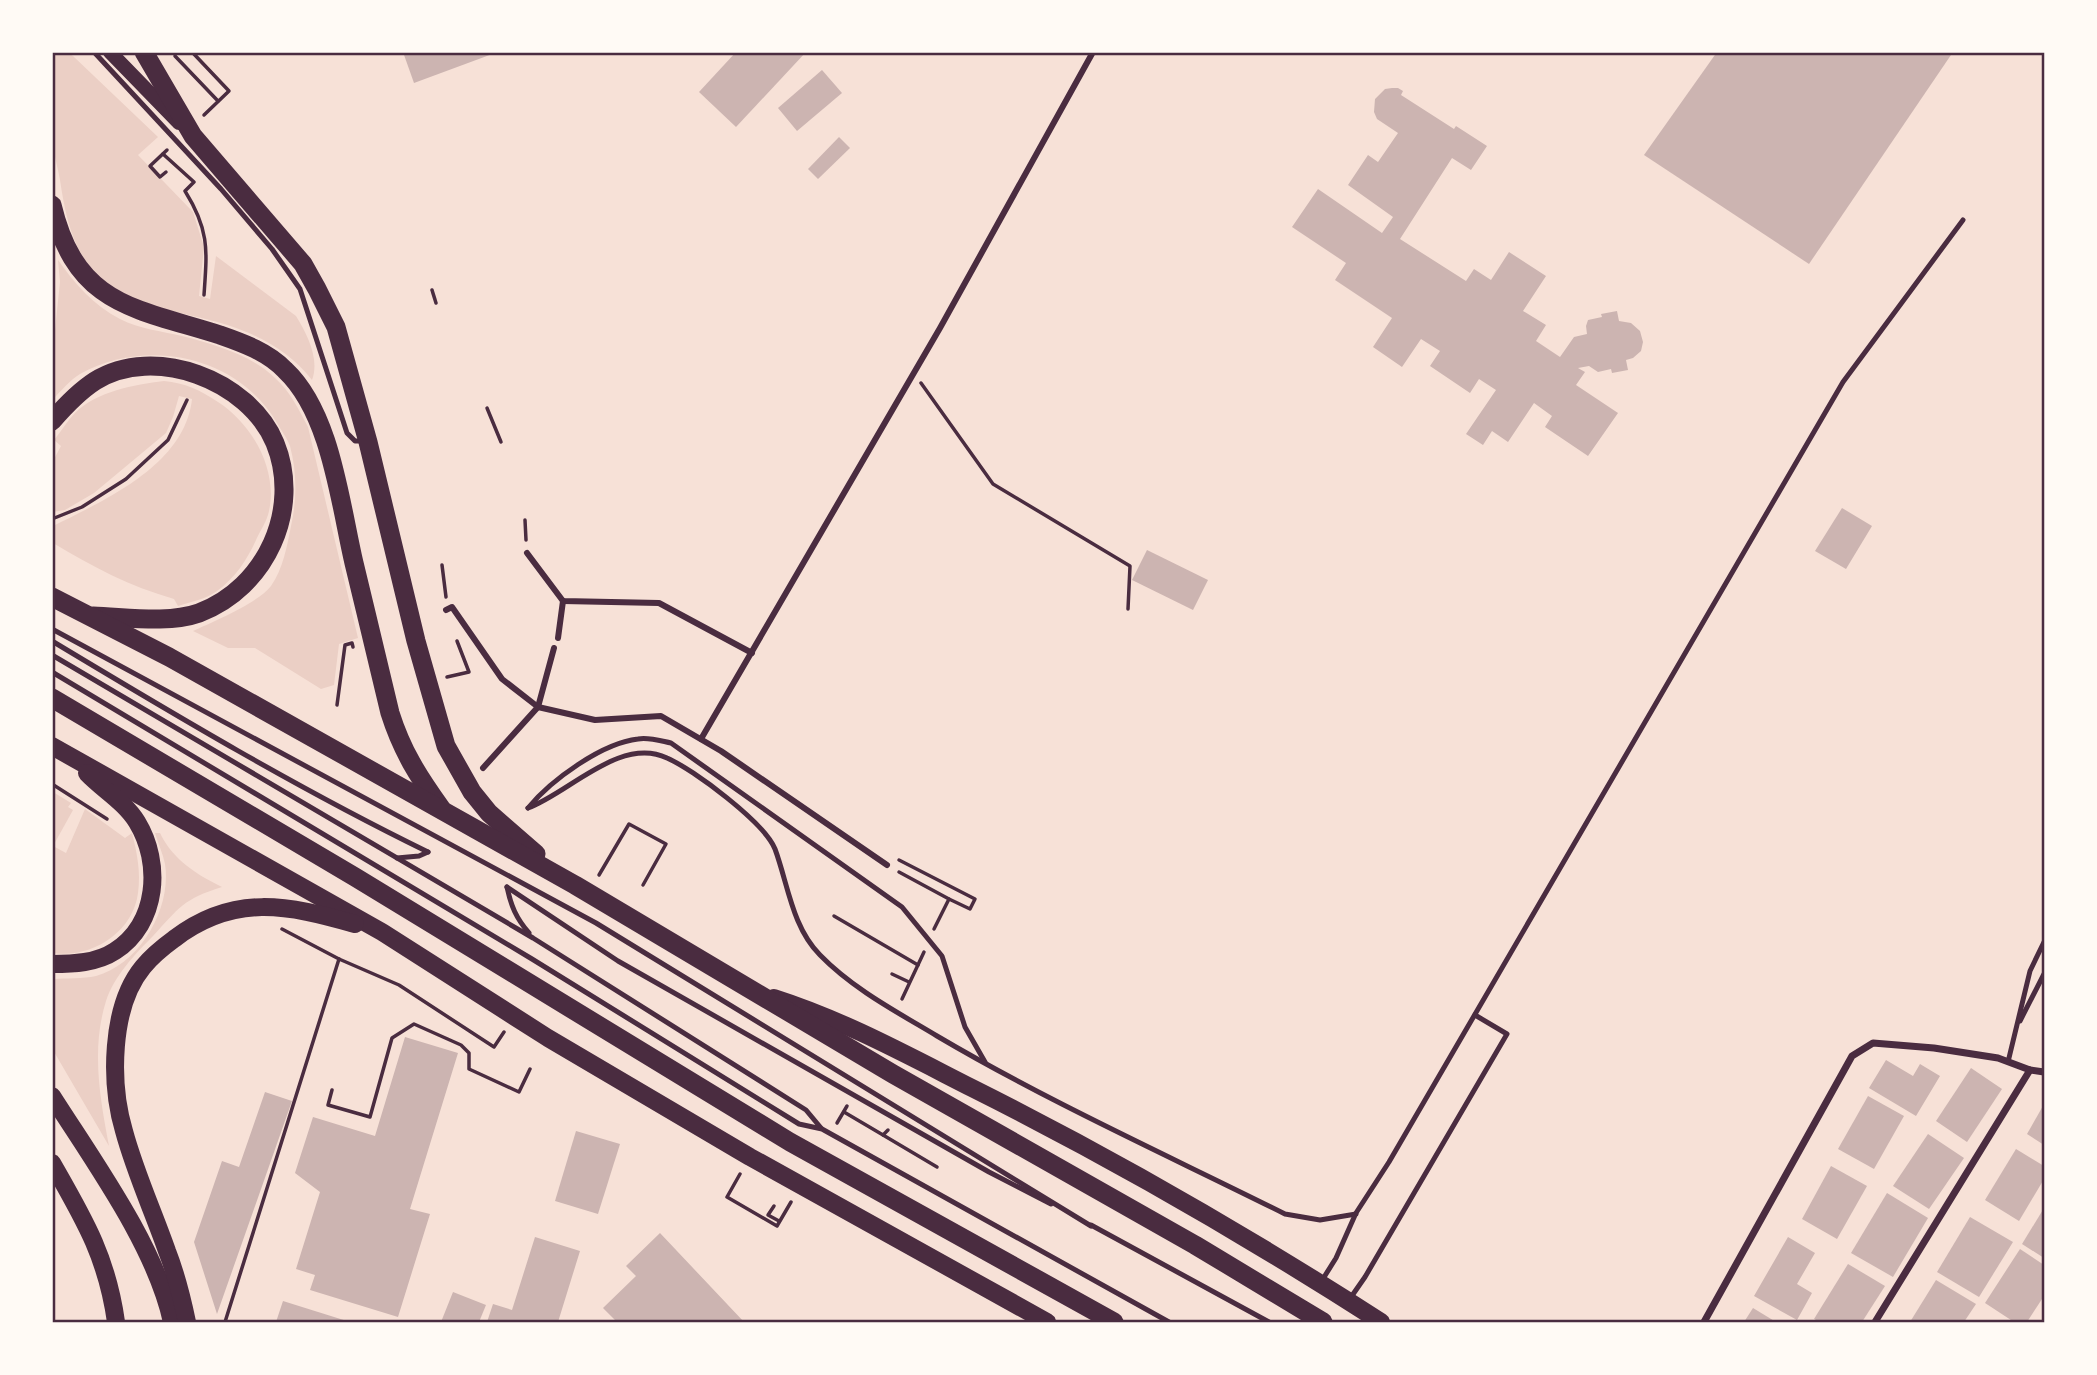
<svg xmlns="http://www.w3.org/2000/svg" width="2097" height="1375" font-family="Rubik,sans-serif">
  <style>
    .green { fill: #ebcfc5 }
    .building { fill: #ccb4b1 }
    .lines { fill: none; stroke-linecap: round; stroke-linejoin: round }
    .path { stroke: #4a2c40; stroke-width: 3.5 }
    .service { stroke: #4a2c40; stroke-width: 5 }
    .pedestrian { stroke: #4a2c40; stroke-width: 6 }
    .minor { stroke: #4a2c40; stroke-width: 7 }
    .secondary { stroke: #4a2c40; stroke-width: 14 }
    .primary { stroke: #4a2c40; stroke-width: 18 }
    .trunk { stroke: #4a2c40; stroke-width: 19 }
    .neatline { fill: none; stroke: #4a2c40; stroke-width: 2.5 }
  </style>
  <rect width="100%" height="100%" fill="#f7e1d7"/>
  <g class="green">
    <path d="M52,53H69L73,56L158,137L138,155L193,212L204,247L199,296L210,299L216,256L296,316C307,334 320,359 312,380C283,343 242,327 197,317C172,311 144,306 121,293C77,268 67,227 60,180C58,168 54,156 53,144C49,114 53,82 52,53Z"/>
    <path d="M58,260C75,284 93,305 120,319C140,329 161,331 182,336C213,344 252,355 275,378C290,391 299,410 308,427L358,638L339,644L334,685L321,689L255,648H228L193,631C213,622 258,603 271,586C283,569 287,546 291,526C297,500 297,472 290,446C287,438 281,430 277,423C238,356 147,337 80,374C70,380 61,391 53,399V349L60,282Z"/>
    <path d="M164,381C185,383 200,390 218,402C252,424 278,469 269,511C267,521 260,531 256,540C247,560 235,578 217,591C206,599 191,602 178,606L174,599C129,586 93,567 53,543V526C105,500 185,465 192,399L179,396L173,417L166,433L94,493L65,510L53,512V461L61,446L54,440C61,432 67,421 75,413C97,391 134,385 164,381Z"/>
    <path d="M53,792L71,803L68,807L73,810L53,846L66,853L85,809L125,838L132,833C137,853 141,872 138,893C133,933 90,959 53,953Z"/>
    <path d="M155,833H160C173,860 196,874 222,887C183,899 179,908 153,936C135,954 114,976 106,1001C91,1049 100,1098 109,1146L53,1050V979C66,978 83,979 96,976C140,964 172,908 165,864C163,854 158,843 155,833Z"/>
  </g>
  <g class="building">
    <path d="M403,52H495V53L414,83Z"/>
    <path d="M736,52H806L736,127L699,92Z"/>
    <path d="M1717,52H1953L1809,264L1644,155Z"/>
    <path d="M822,70L842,93L797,131L778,108Z"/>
    <path d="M1392,88H1398L1403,91L1401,95L1454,129L1456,126L1487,146L1471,170L1452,158L1400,239L1466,281L1474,269L1491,280L1509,252L1546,276L1523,311L1546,325L1536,341L1560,357L1574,337L1587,334L1586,326L1588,320L1602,317L1601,314L1617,311L1619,321L1631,323L1640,331L1643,342L1641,351L1633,358L1626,360L1628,370L1612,373L1611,369L1598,372L1589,366L1578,368L1585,372L1576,385L1618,413L1588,456L1545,427L1552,416L1534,403L1508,442L1492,431L1483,445L1466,434L1496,390L1479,379L1470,393L1430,366L1440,351L1421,339L1402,367L1373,347L1392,318L1335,280L1346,263L1292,227L1318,189L1382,233L1393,217L1348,185L1368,155L1378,162L1398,133L1377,119L1374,112L1375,99L1385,89Z"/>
    <path d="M839,137L850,148L818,179L808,169Z"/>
    <path d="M1842,508L1872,526L1846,569L1815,551Z"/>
    <path d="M1147,550L1208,580L1193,610L1132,580Z"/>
    <path d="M405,1037L458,1053L410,1209L430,1214L398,1317L310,1290L315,1275L296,1269L320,1192L295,1173L313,1117L375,1136Z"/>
    <path d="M1886,1060L1913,1076L1920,1064L1940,1076L1916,1116L1869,1088Z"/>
    <path d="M1971,1068L2002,1089L1967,1142L1936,1121Z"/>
    <path d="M265,1092L292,1101L217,1314L194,1242L222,1161L239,1167Z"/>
    <path d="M1868,1096L1904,1116L1874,1169L1838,1149Z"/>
    <path d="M2044,1104V1145L2027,1134Z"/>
    <path d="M576,1131L620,1144L598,1214L555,1201Z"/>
    <path d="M1928,1134L1964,1158L1929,1209L1893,1186Z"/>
    <path d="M2016,1149L2044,1166V1179L2019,1221L1985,1200Z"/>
    <path d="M1831,1166L1867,1186L1837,1239L1802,1219Z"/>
    <path d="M1887,1193L1928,1218L1893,1277L1851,1253Z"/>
    <path d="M2044,1208V1258L2022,1244Z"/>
    <path d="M1970,1217L2013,1242L1979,1297L1937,1272Z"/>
    <path d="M660,1233L744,1322H617L603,1308L636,1276L626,1266Z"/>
    <path d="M535,1237L580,1251L558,1322H487L493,1304L512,1310Z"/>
    <path d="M1788,1237L1815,1253L1797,1284L1812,1293L1797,1320L1754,1296Z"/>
    <path d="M2020,1249L2044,1265V1296L2027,1322H2014L1985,1303Z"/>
    <path d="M1848,1264L1885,1286L1862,1322H1820L1814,1319Z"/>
    <path d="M1936,1280L1976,1304L1964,1322H1910Z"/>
    <path d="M453,1292L486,1305L479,1322H441Z"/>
    <path d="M283,1301L350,1322H276Z"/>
    <path d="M1753,1308L1776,1322H1744Z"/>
  </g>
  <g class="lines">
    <g class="path">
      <path d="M192,52L229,91L204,115"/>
      <path d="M175,56L218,101"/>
      <path d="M163,154L194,182L185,191C210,231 207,251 204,295"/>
      <path d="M166,172L160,177L150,166L167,150"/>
      <path d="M432,290L436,303"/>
      <path d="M921,383L993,484L1130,566L1128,609"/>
      <path d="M487,408L501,442"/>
      <path d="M52,519L82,507L126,479L168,440L187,400"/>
      <path d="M525,520L526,540"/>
      <path d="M442,565L446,597"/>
      <path d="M447,677L469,672L457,641"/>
      <path d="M337,705L345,645L352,643L353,647"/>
      <path d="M52,784L107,819"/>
      <path d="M899,860L975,899L970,909L949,899L934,929"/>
      <path d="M899,872L949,899"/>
      <path d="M599,875L629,824L666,844L643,885"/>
      <path d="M834,916L918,965"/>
      <path d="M282,929L339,959L399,985L494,1047L504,1032"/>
      <path d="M892,974L909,982"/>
      <path d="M902,999L924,952"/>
      <path d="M332,1090L328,1105L370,1117L392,1038L414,1024L461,1045L469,1053V1069L519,1092L530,1069"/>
      <path d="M844,1112L883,1135L888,1130"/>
      <path d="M837,1123L847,1106"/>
      <path d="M883,1135L937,1167"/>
      <path d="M740,1174L727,1197L777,1226L791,1202"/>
      <path d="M774,1206L768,1215L779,1221"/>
      <path d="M225,1322L339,959"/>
    </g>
    <g class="service">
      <path d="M94,52L221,189L272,249L300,289L347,433L355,441H365"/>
      <path d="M52,629L596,923L1091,1226"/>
      <path d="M52,641C175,715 299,789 428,852"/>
      <path d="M52,655L533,938L806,1110L821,1128"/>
      <path d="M52,672L532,959L799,1124L822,1129L1169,1322"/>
      <path d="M528,808C569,793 620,736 667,758C693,769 765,823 775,849C788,884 792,927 820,955C853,989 897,1012 937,1036C1049,1102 1169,1156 1285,1214L1320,1220L1356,1214"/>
      <path d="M528,808C551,780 602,743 638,739C649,737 661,741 671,743L902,907L942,956L965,1027L985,1062"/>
      <path d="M397,858L419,856L428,852"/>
      <path d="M507,887L618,961L989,1172L1051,1204"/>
      <path d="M507,887C511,906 516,918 529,933"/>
      <path d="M2020,1021L2044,974"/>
      <path d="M2008,1062L2030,971L2044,942"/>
      <path d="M1091,1225L1269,1322"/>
      <path d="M1321,1282L1336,1258L1356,1213L1389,1162L1843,382L1963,220"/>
      <path d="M1349,1300L1365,1277L1507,1034L1475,1015"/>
    </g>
    <g class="pedestrian">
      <path d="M527,553L563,601L659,603L752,653"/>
      <path d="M446,610L452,607L502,679L538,707L595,720L661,716L721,751L887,865"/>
      <path d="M558,638L563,601"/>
      <path d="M701,739L940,328L1093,52"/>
      <path d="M483,768L538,707L554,648"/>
    </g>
    <g class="minor">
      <path d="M1704,1322L1852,1056L1873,1043L1934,1048L1998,1058L2030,1070L2044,1072"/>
      <path d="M1875,1322L2030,1070"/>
    </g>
    <path class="secondary" d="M110,52L179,123"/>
    <g class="primary">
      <path d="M52,746L382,932L548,1038L750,1157L1047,1322"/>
      <path d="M52,964C73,964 97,963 115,951C158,923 162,863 137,822C125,802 102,789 87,773"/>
      <path d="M774,998C843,1020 907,1055 972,1088C1112,1158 1249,1237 1381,1322"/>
      <path d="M52,1096C94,1162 156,1247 172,1322"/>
      <path d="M52,1163C84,1219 107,1257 116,1322"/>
      <path d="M187,1322C182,1298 176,1274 167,1251C153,1211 135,1172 124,1131C110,1084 110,1007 143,967C152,956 163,947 174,939C234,893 288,905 355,924"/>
    </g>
    <g class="trunk">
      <path d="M144,52L193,136L303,264L317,289L336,327L368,442L416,641L446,746L472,792L489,813L536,854"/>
      <path d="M52,205C76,306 135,308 220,335C243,343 268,352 285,370C331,413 340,503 354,563C366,613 378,662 390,713C402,751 418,776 441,808"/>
      <path d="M52,421C65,406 78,392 95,381C154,344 249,380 275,443C302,509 266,588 199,613C168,624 126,617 93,616"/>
      <path d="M52,597L169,657L575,885L893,1074L1195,1245L1323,1322"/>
      <path d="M52,698L355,877L790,1142L1114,1322"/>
    </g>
  </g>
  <rect width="2097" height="1375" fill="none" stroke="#fffaf5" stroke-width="108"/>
  <rect x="54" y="54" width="1989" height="1267" class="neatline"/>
</svg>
